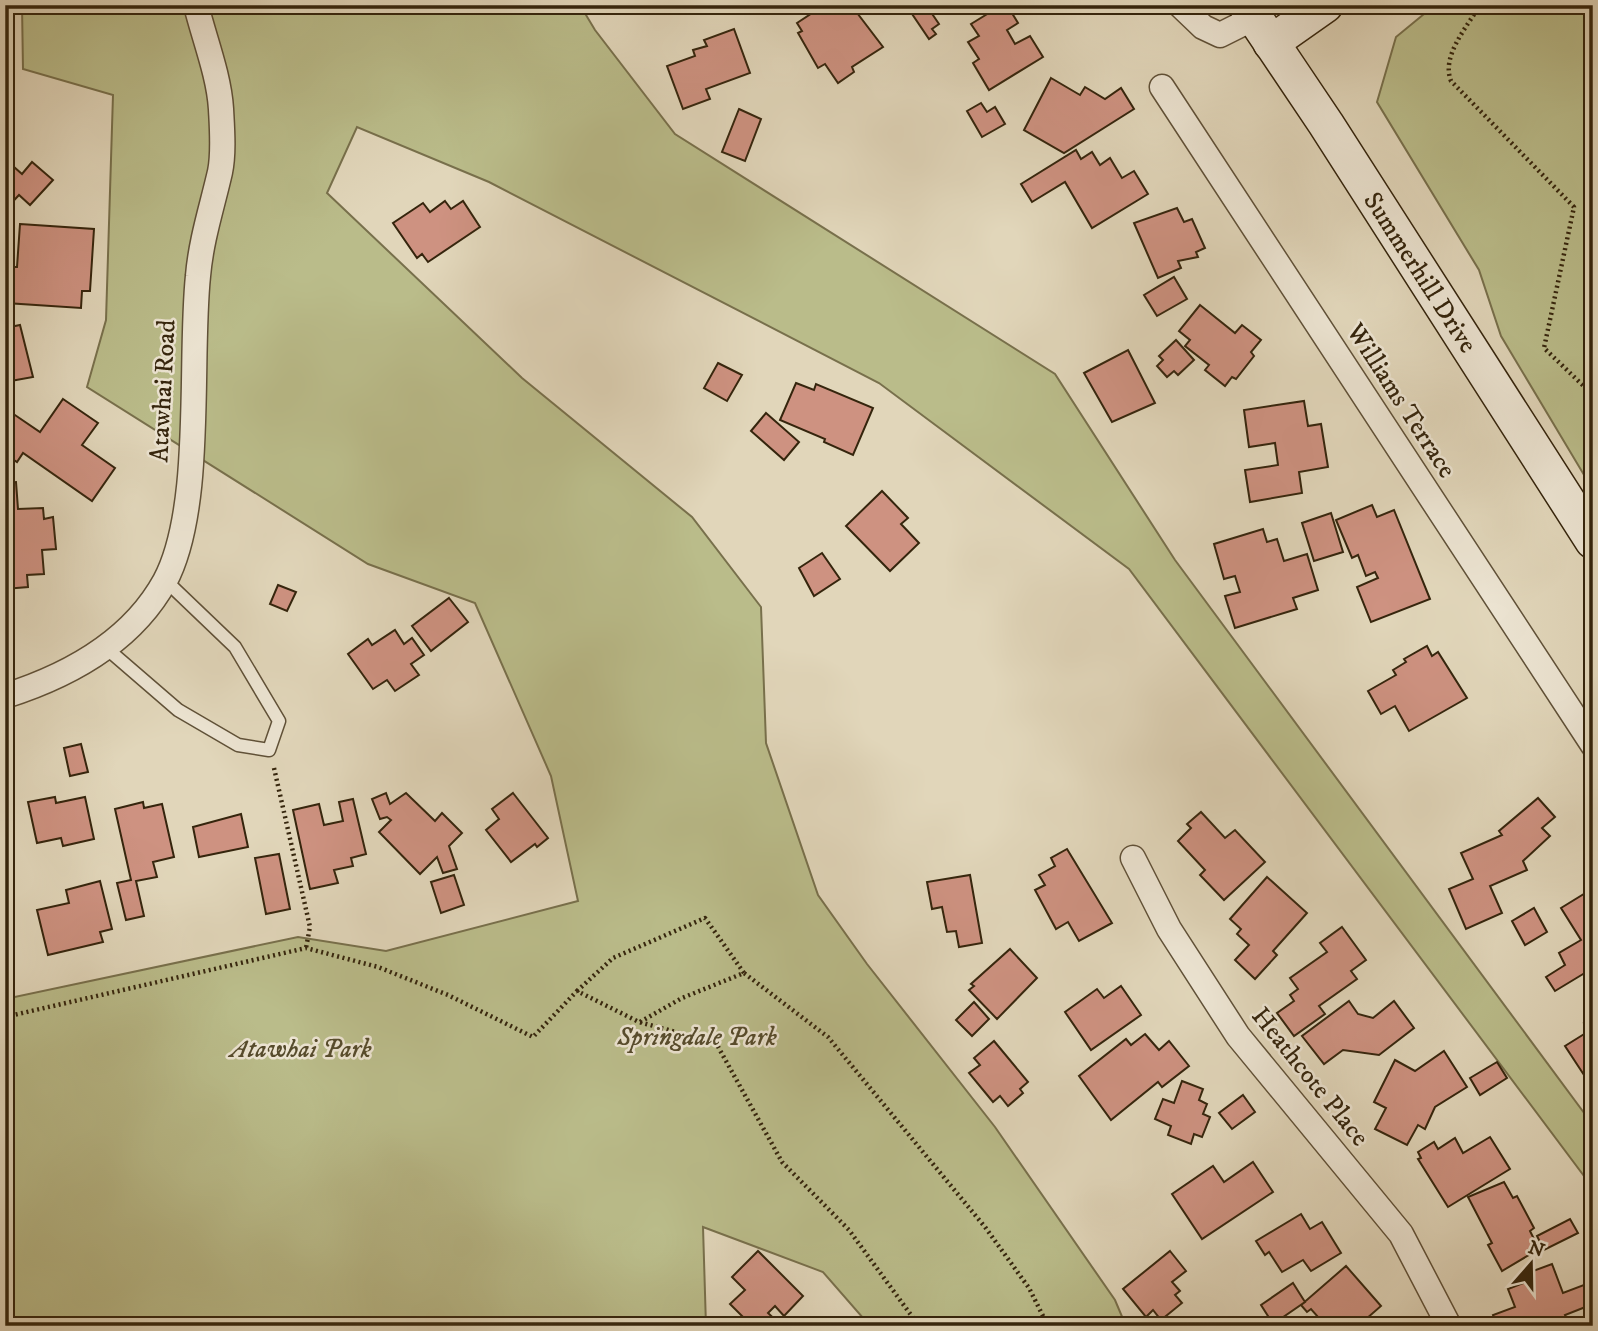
<svg xmlns="http://www.w3.org/2000/svg" width="1598" height="1331" font-family="'IM FELL DW Pica',serif">
  <style>
    .green { fill: #babc8a; stroke: #78704c; stroke-width: 2 }
    .building { fill: #ce9281; stroke: #35250d; stroke-width: 2 }
    .lines { fill: none; stroke-linecap: round; stroke-linejoin: round }
    .lane-casing { stroke: #605138; stroke-width: 15 }
    .street-casing { stroke: #605138; stroke-width: 27 }
    .secondary-casing { stroke: #35250d; stroke-width: 38 }
    .path { stroke: #35250d; stroke-width: 4.5; stroke-dasharray: 2 3.5; stroke-linecap: butt }
    .lane { stroke: #ece4d2; stroke-width: 12 }
    .street { stroke: #ece4d2; stroke-width: 24 }
    .secondary { stroke: #ece4d2; stroke-width: 35 }
    .labels { text-anchor: middle; stroke-width: 5; stroke-linejoin: round; paint-order: stroke }
    .street-label { font-size: 26px; fill: #35250d; stroke: #ece4d2 }
    .park-label { font-size: 26px; font-style: italic; fill: #564b2c; stroke: #ece4d2 }
  </style>
  <rect width="100%" height="100%" fill="#e1d6ba"/>
  <filter id="stains"><feTurbulence type="fractalNoise" baseFrequency=".00286" numOctaves="4"/><feColorMatrix values="0 0 0 0 .2 0 0 0 0 .09 0 0 0 0 .02 0 0 0 .5 -.17"/></filter>
  <radialGradient id="worn" r=".72"><stop offset=".6" stop-color="#630" stop-opacity="0"/><stop offset="1" stop-color="#630" stop-opacity=".3"/></radialGradient>
  <g class="green">
    <path d="M22,5H580L595,30L675,134L1055,374L1175,560L1593,1125V1188L1129,569L879,383L489,182L357,127L327,193L522,378L692,517L761,607L766,743L818,895L867,964L995,1127L1115,1300L1126,1326H870L823,1272L703,1227L706,1326H5V999L298,937L386,951L578,901L551,776L475,603L368,564L87,387L106,320L113,95L23,69Z"/>
    <path d="M1435,5H1593V490L1501,336L1479,270L1377,102L1396,37Z"/>
  </g>
  <g class="building">
    <path d="M832,5H851L883,47L852,67L854,72L838,83L825,64L818,68L798,33L802,31L797,23L820,8L822,11Z"/>
    <path d="M906,5H926L939,24L932,29L936,34L929,39Z"/>
    <path d="M1002,5H1007L1018,23L1007,30L1015,44L1030,36L1043,57L989,90L973,63L979,59L968,42L979,36L971,24Z"/>
    <path d="M734,29L750,73L706,89L710,99L683,109L667,66L695,56L693,50L707,46L704,40Z"/>
    <path d="M1051,78L1080,95L1085,87L1105,99L1121,88L1134,109L1064,153L1024,130Z"/>
    <path d="M981,103L987,112L995,107L1005,124L982,137L967,111Z"/>
    <path d="M739,109L761,119L745,161L722,152Z"/>
    <path d="M1076,150L1081,159L1092,152L1100,165L1110,158L1122,178L1134,171L1148,194L1092,228L1065,182L1032,202L1021,184Z"/>
    <path d="M5,159L22,174L32,162L53,180L30,205L19,195L5,210Z"/>
    <path d="M445,201L451,209L463,201L480,227L428,262L422,254L417,258L393,223L423,203L430,212Z"/>
    <path d="M1177,208L1184,222L1192,219L1205,248L1196,252L1198,257L1178,261L1181,268L1158,278L1134,223Z"/>
    <path d="M20,224L94,229L90,291H82L81,308L6,303L9,267H17Z"/>
    <path d="M1174,277L1187,299L1157,316L1144,295Z"/>
    <path d="M1200,305L1235,333L1242,325L1261,340L1251,352L1254,356L1236,379L1232,377L1225,386L1205,370L1209,365L1185,346L1190,340L1179,331Z"/>
    <path d="M20,325L33,377L5,382V328Z"/>
    <path d="M1176,340L1194,360L1178,375L1174,371L1167,377L1157,366L1163,360L1159,356Z"/>
    <path d="M1128,350L1155,403L1112,422L1084,373Z"/>
    <path d="M718,363L742,375L727,401L704,388Z"/>
    <path d="M796,383L814,390L816,384L873,408L853,455L824,442L825,439L780,420Z"/>
    <path d="M63,399L98,423L82,445L115,468L92,501L23,453L17,462L5,454V422L12,413L40,432Z"/>
    <path d="M1304,401L1308,426L1321,424L1328,467L1299,472L1302,493L1250,502L1245,470L1278,465L1275,443L1249,447L1244,410Z"/>
    <path d="M766,413L799,442L784,460L751,431Z"/>
    <path d="M16,482L18,509L43,508L44,519L53,517L56,549L42,550L44,574L27,575L28,587L5,589V483Z"/>
    <path d="M882,491L908,518L901,524L919,543L890,571L846,526Z"/>
    <path d="M1372,505L1377,517L1394,510L1430,599L1371,622L1357,587L1378,578L1375,572L1366,576L1358,555L1352,558L1336,520Z"/>
    <path d="M1331,513L1343,552L1314,561L1302,523Z"/>
    <path d="M1263,529L1267,542L1277,539L1284,561L1307,554L1318,590L1293,598L1297,609L1235,628L1225,596L1240,592L1235,576L1224,579L1214,544Z"/>
    <path d="M822,553L840,579L814,596L799,568Z"/>
    <path d="M278,585L296,592L287,611L270,604Z"/>
    <path d="M449,598L468,622L431,651L412,626Z"/>
    <path d="M395,630L404,644L412,638L424,655L411,664L419,675L395,691L387,680L373,689L348,654L368,639L372,645Z"/>
    <path d="M1427,646L1432,656L1438,652L1467,698L1409,731L1395,706L1381,714L1368,691L1396,675L1393,670L1406,662L1404,659Z"/>
    <path d="M81,744L88,772L70,776L64,748Z"/>
    <path d="M386,793L390,804L406,793L435,821L442,813L462,833L449,846L457,869L443,873L437,857L420,874L379,832L391,820L387,817L380,819L372,799Z"/>
    <path d="M513,793L548,838L537,847L535,844L511,862L486,830L499,819L492,809Z"/>
    <path d="M55,797L56,803L85,797L94,839L63,846L61,838L37,843L28,802Z"/>
    <path d="M1538,798L1555,817L1542,828L1550,836L1523,861L1527,870L1490,886L1502,913L1466,929L1449,889L1473,879L1461,853L1502,835L1499,831Z"/>
    <path d="M353,799L366,854L351,858L353,866L334,870L338,883L310,889L293,810L319,804L324,825L343,821L339,802Z"/>
    <path d="M143,802L144,808L162,804L174,857L153,862L157,877L136,881L144,916L126,920L117,883L131,880L115,809Z"/>
    <path d="M1201,812L1225,838L1235,830L1265,862L1224,900L1200,875L1205,870L1178,841L1191,828L1187,824Z"/>
    <path d="M241,814L248,847L199,857L193,827Z"/>
    <path d="M1067,849L1112,923L1079,941L1068,922L1056,929L1035,890L1045,885L1039,875L1055,866L1051,858Z"/>
    <path d="M279,854L290,909L266,914L255,858Z"/>
    <path d="M454,875L464,905L441,913L431,882Z"/>
    <path d="M970,875L982,943L959,947L956,931L947,932L942,907L932,909L927,882Z"/>
    <path d="M1267,877L1307,913L1273,951L1277,955L1255,979L1235,960L1249,945L1237,934L1241,929L1230,919Z"/>
    <path d="M100,881L112,929L100,932L103,942L48,955L37,910L69,903L66,890Z"/>
    <path d="M1592,889L1593,968L1555,991L1546,977L1565,965L1559,953L1581,940L1561,908Z"/>
    <path d="M1534,908L1547,932L1525,945L1512,921Z"/>
    <path d="M1342,927L1366,960L1351,971L1357,979L1319,1006L1325,1014L1294,1036L1277,1013L1294,1001L1290,995L1298,989L1290,978L1327,952L1320,943Z"/>
    <path d="M1010,949L1037,978L997,1019L969,990L974,986L971,984Z"/>
    <path d="M1121,986L1141,1015L1091,1050L1065,1012L1097,989L1104,998Z"/>
    <path d="M1349,1001L1358,1014L1373,1018L1394,1001L1414,1028L1379,1055L1343,1050L1324,1064L1302,1036Z"/>
    <path d="M974,1002L989,1019L972,1036L956,1020Z"/>
    <path d="M1593,1018V1070L1584,1075L1565,1046L1589,1031L1584,1023Z"/>
    <path d="M1145,1034L1159,1050L1169,1041L1189,1066L1162,1087L1158,1082L1111,1120L1079,1076L1126,1039L1131,1045Z"/>
    <path d="M994,1041L1028,1082L1020,1089L1023,1093L1008,1106L1000,1096L993,1102L969,1073L980,1065L974,1058Z"/>
    <path d="M1444,1051L1467,1087L1435,1107L1425,1129L1418,1125L1407,1145L1375,1129L1386,1108L1374,1102L1395,1060L1415,1071Z"/>
    <path d="M1497,1062L1507,1078L1480,1095L1470,1078Z"/>
    <path d="M1182,1081L1203,1089L1199,1100L1207,1104L1203,1114L1210,1117L1202,1137L1194,1134L1191,1144L1168,1135L1171,1126L1155,1119L1163,1099L1174,1103Z"/>
    <path d="M1243,1095L1255,1112L1232,1129L1219,1113Z"/>
    <path d="M1490,1137L1510,1169L1448,1207L1418,1159L1421,1158L1418,1152L1434,1142L1438,1149L1455,1138L1463,1153Z"/>
    <path d="M1253,1162L1273,1192L1202,1239L1172,1194L1213,1166L1224,1182Z"/>
    <path d="M1504,1182L1513,1198L1517,1196L1534,1228L1530,1231L1539,1249L1502,1271L1488,1245L1492,1243L1468,1197Z"/>
    <path d="M1301,1214L1310,1229L1322,1222L1341,1253L1311,1271L1303,1260L1282,1272L1269,1252L1265,1255L1256,1241Z"/>
    <path d="M1570,1219L1578,1233L1544,1250L1537,1236Z"/>
    <path d="M758,1251L803,1296L784,1316L775,1306L768,1313L782,1326H752L730,1304L745,1290L732,1277Z"/>
    <path d="M1170,1251L1186,1271L1172,1282L1180,1291L1175,1295L1182,1303L1161,1320L1153,1310L1146,1317L1123,1289Z"/>
    <path d="M1552,1264L1563,1293L1589,1283L1593,1304L1565,1315L1567,1319L1549,1326H1497L1493,1315L1515,1307L1508,1289L1528,1281L1525,1274Z"/>
    <path d="M1346,1266L1381,1306L1358,1326H1346L1344,1323L1340,1326H1326L1311,1309L1307,1312L1301,1305Z"/>
    <path d="M1293,1283L1305,1302L1273,1324L1261,1305Z"/>
  </g>
  <g class="lines">
    <g class="lane-casing">
      <path id="lane" d="M105,647L178,710L238,745L269,750L279,721L235,647L165,580"/>
    </g>
    <g class="street-casing">
      <g id="street">
        <path d="M1180,5L1203,27L1220,35L1254,18"/>
        <path d="M1162,87L1593,745"/>
        <path d="M5,696C68,676 132,641 165,581C204,508 189,361 198,276C201,240 212,207 220,172C224,153 222,128 221,109C219,75 204,38 196,5"/>
        <path d="M1133,858L1169,929L1238,1036L1401,1234L1449,1326"/>
      </g>
    </g>
    <g class="secondary-casing">
      <g id="secondary">
        <path d="M1246,5L1326,124L1593,541"/>
        <path d="M1271,43L1325,5"/>
      </g>
    </g>
    <g class="path">
      <path d="M1480,5C1467,27 1441,56 1451,81L1574,207L1544,348L1593,395"/>
      <path d="M274,768L310,927L306,948"/>
      <path d="M577,991L613,958L705,918L744,973"/>
      <path d="M5,1017L306,948L378,967L448,995L533,1037L577,991L639,1022L716,1043L782,1162L849,1230L919,1326"/>
      <path d="M640,1022L682,998L744,973L828,1037L985,1227L1029,1288L1048,1326"/>
    </g>
    <use href="#lane" class="lane"/>
    <use href="#street" class="street"/>
    <use href="#secondary" class="secondary"/>
  </g>
  <g class="labels">
    <g class="street-label">
      <text transform="translate(1421 272) rotate(57)" y="9">Summerhill Drive</text>
      <text transform="translate(162 391) rotate(-87)" y="9">Atawhai Road</text>
      <text transform="translate(1402 400) rotate(57)" y="9">Williams Terrace</text>
      <text transform="translate(1311 1076) rotate(51)" y="9">Heathcote Place</text>
    </g>
    <g class="park-label">
      <text x="697" y="1045">Springdale Park</text>
      <text x="301" y="1057">Atawhai Park</text>
    </g>
  </g>
  <rect width="1598" height="1331" fill="none" stroke="#e1d6ba" stroke-width="28"/>
  <rect x="7" y="7" width="1584" height="1317" fill="none" stroke="#35250d" stroke-width="3.5"/>
  <rect x="14" y="14" width="1570" height="1303" fill="none" stroke="#35250d" stroke-width="2"/>
  <g transform="translate(1531 1264) rotate(20)" stroke="#ece4d2" stroke-width="5" paint-order="stroke">
  <path d="M0-5L12 26L0 18L-12 26Z" fill="#35250d"/>
  <text y="-10" font-size="19" font-weight="bold" text-anchor="middle" fill="#35250d">N</text>
  </g>
  <rect width="100%" height="100%" filter="url(#stains)"/>
  <rect width="100%" height="100%" fill="url(#worn)"/>
</svg>
